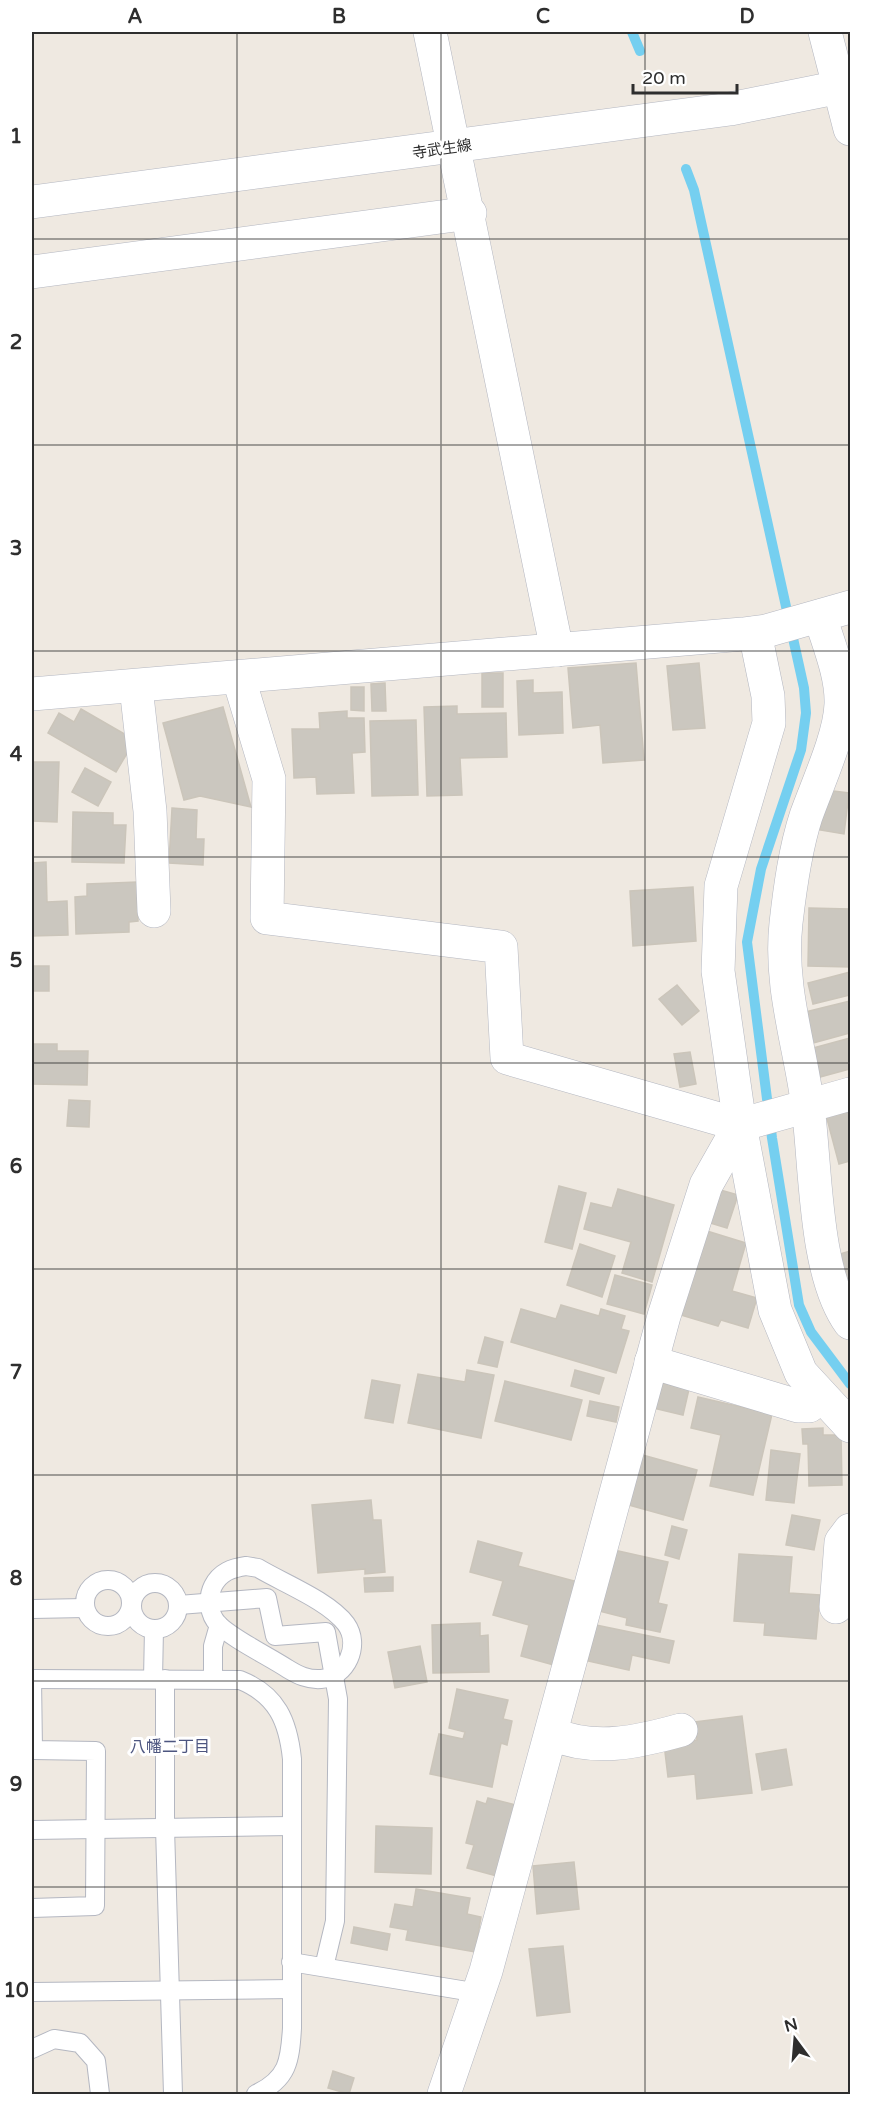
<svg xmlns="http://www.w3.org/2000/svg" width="882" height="2126" font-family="'Varela Round','Noto Sans JP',sans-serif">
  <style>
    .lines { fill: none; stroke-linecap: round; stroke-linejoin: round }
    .stream { stroke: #75cff0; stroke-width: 10 }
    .building { fill: #cbc7bf; stroke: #cbc5ba; stroke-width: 1.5 }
    .lane-casing { stroke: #b4b7c1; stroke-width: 20 }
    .street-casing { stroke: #b4b7c1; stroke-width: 34 }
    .secondary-casing { stroke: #b4b7c1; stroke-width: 34 }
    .lane { stroke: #fff; stroke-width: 18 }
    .street { stroke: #fff; stroke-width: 33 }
    .secondary { stroke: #fff; stroke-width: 33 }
    .grid { fill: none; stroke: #2e2e2e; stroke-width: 1.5; stroke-opacity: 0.55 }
    .labels { text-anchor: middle; stroke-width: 6; stroke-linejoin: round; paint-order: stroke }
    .street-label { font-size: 15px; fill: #2e2e2e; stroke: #fff }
    .neighbourhood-label { font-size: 16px; fill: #4d5680; stroke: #fff }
    .neatline { fill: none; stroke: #2e2e2e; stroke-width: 2 }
    .grid-label { font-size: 20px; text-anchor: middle; font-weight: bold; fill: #2e2e2e }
  </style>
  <rect width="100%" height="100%" fill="#efe9e1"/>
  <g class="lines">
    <g class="stream">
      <path d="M632,32L640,51"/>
      <path d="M686,169L694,190L804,688L806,713L801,750L761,869L747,942L772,1138L799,1305L811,1332L850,1384"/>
    </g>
  </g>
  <g class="building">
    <path d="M636,663L644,760L603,763L600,725L573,728L568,668Z"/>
    <path d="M699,663L705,728L673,730L667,666Z"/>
    <rect x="482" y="673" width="21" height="34"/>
    <path d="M533,680V693L562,692L563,733L519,735L517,681Z"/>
    <path d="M385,683L386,711H372L371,684Z"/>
    <path d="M351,687H364V711L351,710Z"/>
    <path d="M457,706V714L506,713L507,757L460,758L462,795L427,796L424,707Z"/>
    <path d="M223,707L251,807L200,796L184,800L163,723Z"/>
    <path d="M81,709L135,740L116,772L48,733L59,713L74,722Z"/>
    <path d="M347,711V718H364L365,752L352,753L354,793L317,794L316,777L294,778L292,729H320L319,713Z"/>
    <path d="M416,720L418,795L372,796L370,721Z"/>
    <path d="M32,762H59L57,822L32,821Z"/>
    <path d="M85,768L111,782L98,806L72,792Z"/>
    <path d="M825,790L849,793L844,834L820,830Z"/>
    <path d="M172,808L197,810L196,839H204L203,865L169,863Z"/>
    <path d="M73,812L113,813V825H126L124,863L72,862Z"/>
    <path d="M46,862L47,902L67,901L68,935L32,936V863Z"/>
    <path d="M137,882L138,921L129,922V932L76,934L75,897L87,896V884Z"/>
    <path d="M693,887L696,941L633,946L630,891Z"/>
    <path d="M809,908L850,909V967L808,966Z"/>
    <rect x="32" y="966" width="17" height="25"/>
    <path d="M850,972V995L813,1004L808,983Z"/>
    <path d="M677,985L699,1011L682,1025L659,999Z"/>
    <path d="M850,1001V1033L813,1043L805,1012Z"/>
    <path d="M850,1038V1069L820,1077L813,1048Z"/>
    <path d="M32,1044H57V1051H88L87,1085L32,1084Z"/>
    <path d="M690,1052L696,1084L680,1087L674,1054Z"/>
    <path d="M69,1100L90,1101L89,1127L67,1126Z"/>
    <path d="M850,1109V1161L839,1164L826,1115Z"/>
    <path d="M559,1186L586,1193L572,1249L545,1242Z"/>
    <path d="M618,1189L674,1205L652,1282L622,1273L631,1242L584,1229L591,1203L612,1208Z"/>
    <path d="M717,1189L738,1195L727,1228L707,1222Z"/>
    <path d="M707,1231L746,1243L732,1291L757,1298L748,1328L721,1320L718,1326L681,1315Z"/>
    <path d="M580,1244L615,1256L602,1297L567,1285Z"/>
    <path d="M850,1251V1292L840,1254Z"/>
    <path d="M615,1275L652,1285L644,1314L607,1304Z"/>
    <path d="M561,1305L599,1316L601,1309L625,1316L621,1329L629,1331L616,1373L511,1342L521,1309L556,1319Z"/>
    <path d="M485,1337L503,1342L497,1367L478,1363Z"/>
    <path d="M467,1370L494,1375L481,1438L408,1423L418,1374L465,1382Z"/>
    <path d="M575,1370L604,1378L599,1394L571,1386Z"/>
    <path d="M372,1380L400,1385L393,1423L365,1418Z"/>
    <path d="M505,1381L582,1400L571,1440L495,1421Z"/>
    <path d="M659,1382L689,1389L683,1415L653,1408Z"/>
    <path d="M698,1397L772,1414L753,1495L710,1486L721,1435L691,1428Z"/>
    <path d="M590,1401L619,1407L616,1422L587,1416Z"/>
    <path d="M823,1428V1435H841L842,1485L809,1486L808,1444H803L802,1429Z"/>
    <path d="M771,1450L800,1454L794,1503L766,1500Z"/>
    <path d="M639,1454L697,1470L683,1520L625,1504Z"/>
    <path d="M371,1500L373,1520H381L385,1572L365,1574V1569L318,1573L312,1505Z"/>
    <path d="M792,1515L820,1520L814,1550L786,1545Z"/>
    <path d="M672,1526L687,1530L679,1559L665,1555Z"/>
    <path d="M478,1541L522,1553L518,1566L578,1582L554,1665L521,1656L529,1625L493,1615L503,1581L470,1572Z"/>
    <path d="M614,1550L668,1562L658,1603L667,1605L660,1632L626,1625L627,1618L599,1611Z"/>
    <path d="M739,1554L792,1557L789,1593L820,1595L816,1639L764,1635L765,1623L734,1621Z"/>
    <path d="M393,1577V1591L365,1592L364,1578Z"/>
    <path d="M480,1623V1636L488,1635L489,1672L433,1673L432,1625Z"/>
    <path d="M596,1625L674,1641L669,1663L632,1655L629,1670L588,1661Z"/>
    <path d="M420,1646L427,1682L395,1688L388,1652Z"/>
    <path d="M457,1689L508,1700L503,1719L512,1721L507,1745L501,1743L492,1787L430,1774L439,1734L463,1739L465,1732L449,1728Z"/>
    <path d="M742,1716L752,1793L697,1799L695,1774L668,1777L664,1744L697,1740L695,1722Z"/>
    <path d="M786,1749L792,1785L762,1790L756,1754Z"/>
    <path d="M488,1798L516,1805L497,1876L467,1868L474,1845L466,1843L477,1801L486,1804Z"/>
    <path d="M376,1826L432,1828L431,1874L375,1872Z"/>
    <path d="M574,1862L579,1909L537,1914L533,1866Z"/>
    <path d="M416,1889L470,1898L467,1914L481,1917L475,1952L406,1940L408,1930L390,1927L395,1904L413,1907Z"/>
    <path d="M354,1927L390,1934L387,1950L351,1943Z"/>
    <path d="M563,1946L570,2012L537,2016L529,1949Z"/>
    <path d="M333,2071L354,2078L349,2094L328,2088Z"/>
  </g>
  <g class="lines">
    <g class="lane-casing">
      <g id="lane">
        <path d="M246,1566L258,1568C283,1583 329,1601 346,1624C361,1645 347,1677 321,1679C308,1680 298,1675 288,1669C270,1657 231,1638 218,1624C209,1615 207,1598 213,1586C220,1572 232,1568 246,1566Z"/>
        <circle cx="108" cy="1603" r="23"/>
        <circle cx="155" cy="1606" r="23"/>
        <path d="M179,1605L267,1598L275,1636L326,1632L338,1699L335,1921L324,1967"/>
        <path d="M32,1609L85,1608"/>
        <path d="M32,1679L240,1680C277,1695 288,1721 292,1759V2028C290,2061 288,2079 256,2094"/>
        <path d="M153,1679L154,1629"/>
        <path d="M165,1679V1828L173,2094"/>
        <path d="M213,1679V1646L219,1625"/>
        <path d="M32,1830L292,1826"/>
        <path d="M32,1908L95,1906L96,1751L33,1750L32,1679"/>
        <path d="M291,1962L479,1993"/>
        <path d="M32,1992L291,1989"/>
        <path d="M32,2049L54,2039L80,2043L96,2061L100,2094"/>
      </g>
    </g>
    <g class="street-casing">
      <g id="street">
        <path d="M430,32C474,237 514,444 557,650"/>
        <path d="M32,272L470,213"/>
        <path d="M820,616C828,643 842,675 841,704C840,736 817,785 806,816C795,850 790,888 786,923C779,987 800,1045 808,1107C816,1167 814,1274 850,1323"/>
        <path d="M755,633L768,696L769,723L721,886L718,971L740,1125L775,1310L801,1373L850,1426"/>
        <path d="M239,679L269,779L267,918L501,947L507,1058L740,1125L850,1094"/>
        <path d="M136,687L150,811L154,911"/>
        <path d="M32,694L743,634L766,631L850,607"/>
        <path d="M651,1362L798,1406H809L821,1397"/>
        <path d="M836,1607L841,1542L850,1530"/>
        <path d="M552,1734C595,1752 638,1742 681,1730"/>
        <path d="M444,2094L486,1971L664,1316L706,1185L740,1125"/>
      </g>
    </g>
    <g class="secondary-casing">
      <g id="secondary">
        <path d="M825,32L850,129"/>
        <path d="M32,202L730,109L850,85"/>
      </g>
    </g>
    <use href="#lane" class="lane"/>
    <use href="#street" class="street"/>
    <use href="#secondary" class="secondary"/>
  </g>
  <path class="grid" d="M237,32V2094M441,32V2094M645,32V2094M32,239H850M32,445H850M32,651H850M32,857H850M32,1063H850M32,1269H850M32,1475H850M32,1681H850M32,1887H850"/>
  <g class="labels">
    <g class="street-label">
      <text transform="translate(442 149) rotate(-8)" y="5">寺武生線</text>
    </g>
    <g class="neighbourhood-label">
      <text x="170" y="1752">八幡二丁目</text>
    </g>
  </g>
  <rect width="882" height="2126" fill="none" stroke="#ffffff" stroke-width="66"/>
  <g transform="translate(795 2039) rotate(344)" stroke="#ffffff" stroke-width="4.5" paint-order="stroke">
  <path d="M0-4.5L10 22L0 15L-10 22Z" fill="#2e2e2e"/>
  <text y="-9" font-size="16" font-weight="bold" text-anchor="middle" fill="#2e2e2e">N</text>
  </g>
  <path d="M633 84v9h104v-9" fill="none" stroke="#2e2e2e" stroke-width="3"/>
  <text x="642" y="84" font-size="18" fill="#2e2e2e" stroke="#ffffff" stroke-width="4.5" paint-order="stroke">20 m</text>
  <rect x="33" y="33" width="816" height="2060" class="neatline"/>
  <g class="grid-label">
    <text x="135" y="23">A</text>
    <text x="339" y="23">B</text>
    <text x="543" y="23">C</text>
    <text x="747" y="23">D</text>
    <text x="16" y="143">1</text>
    <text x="16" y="349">2</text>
    <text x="16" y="555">3</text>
    <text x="16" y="761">4</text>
    <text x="16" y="967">5</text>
    <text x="16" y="1173">6</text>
    <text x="16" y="1379">7</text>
    <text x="16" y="1585">8</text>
    <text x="16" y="1791">9</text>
    <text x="16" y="1997">10</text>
  </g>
</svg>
